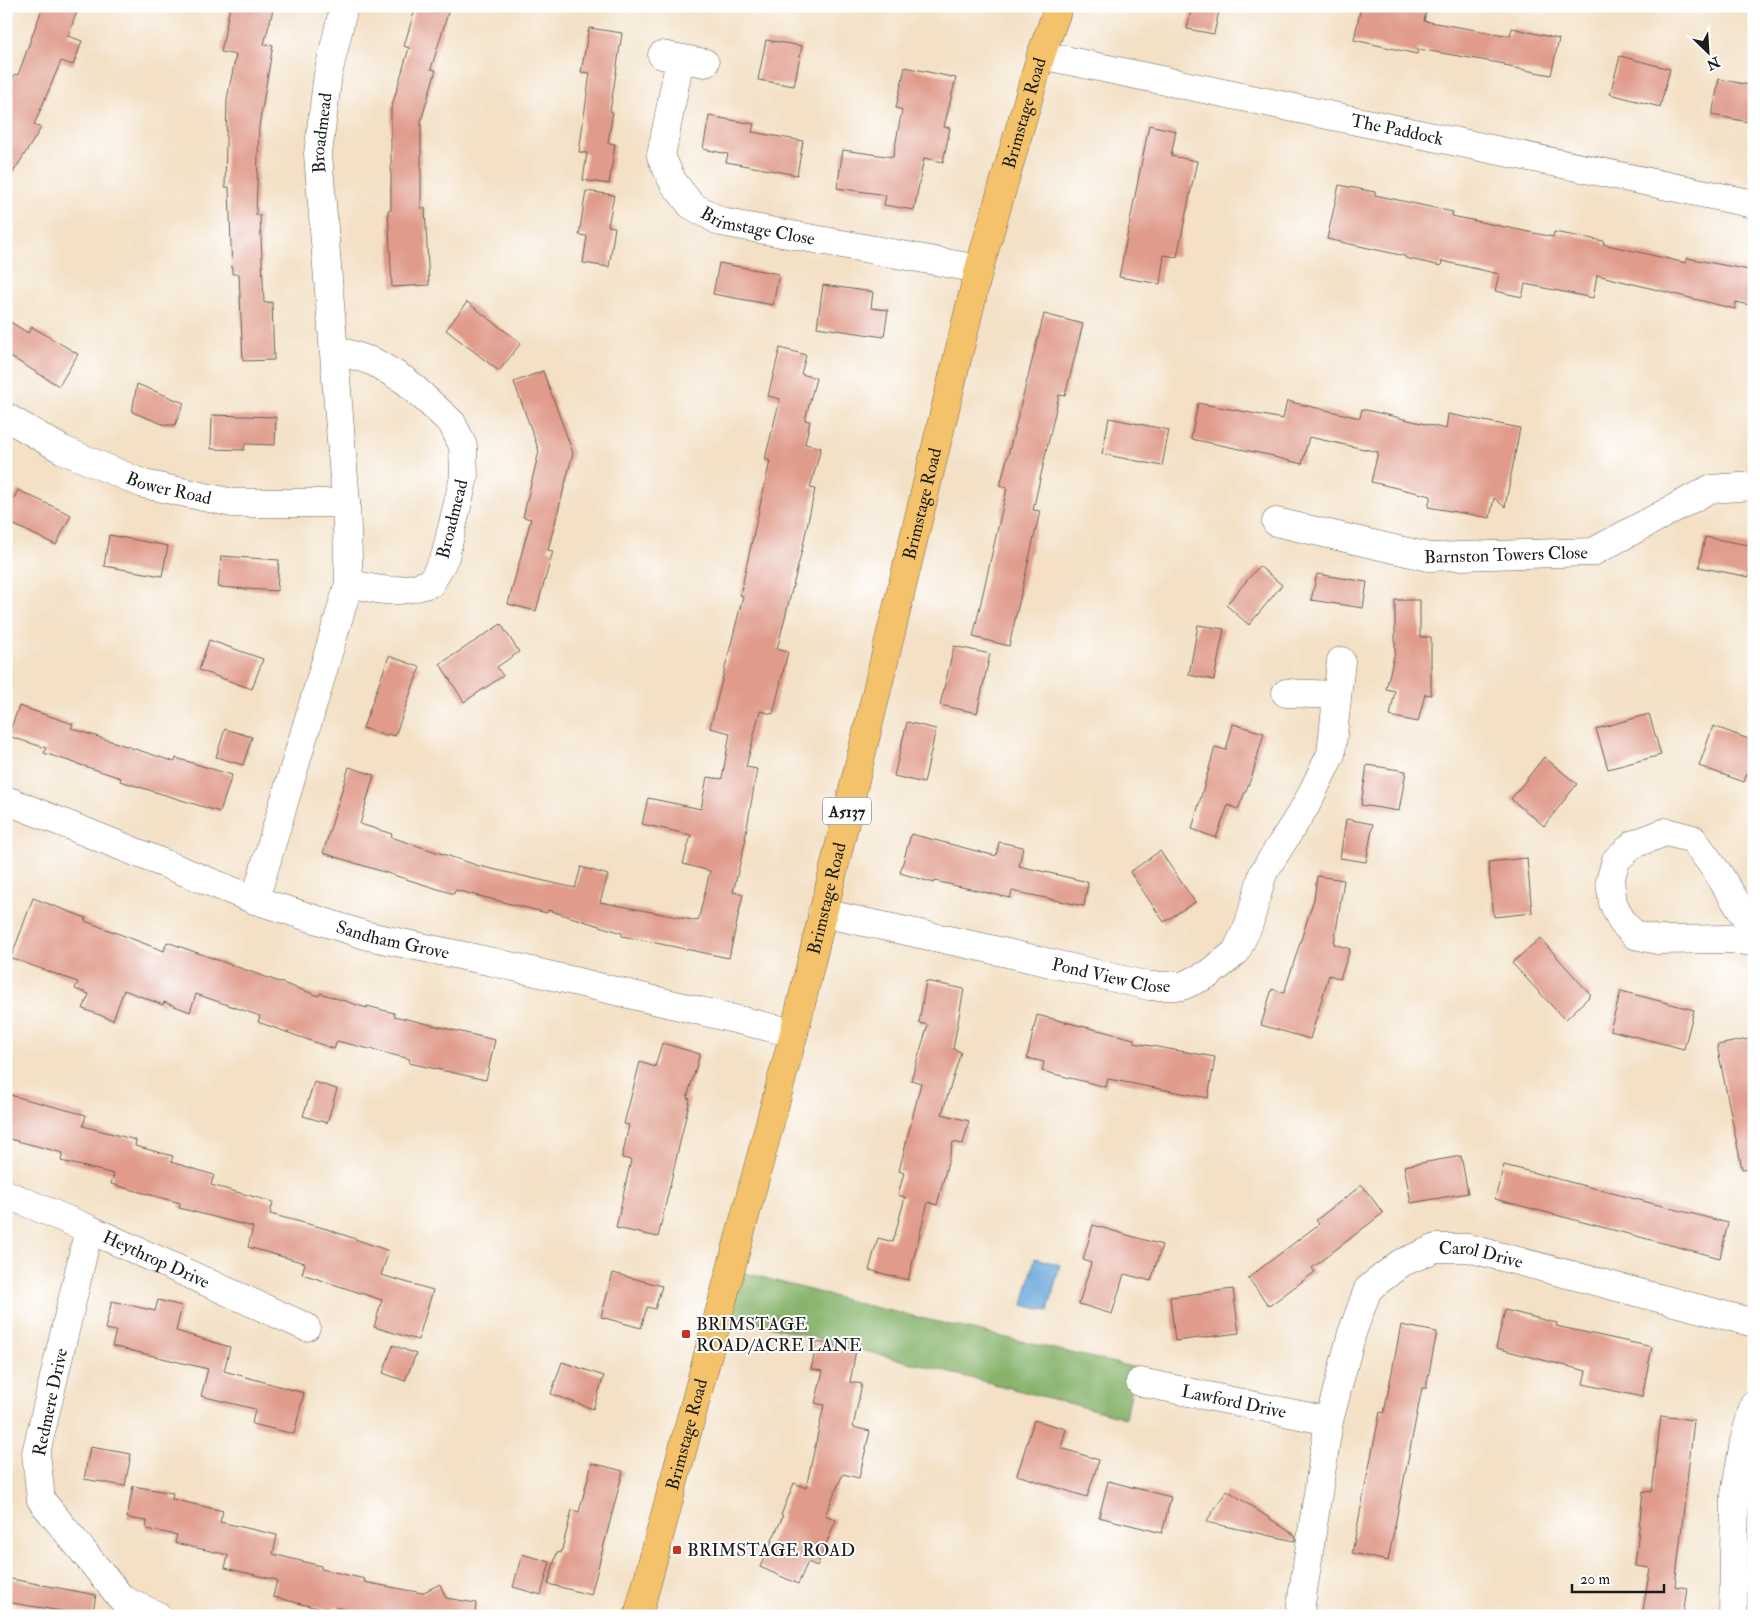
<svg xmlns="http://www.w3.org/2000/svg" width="1760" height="1622" font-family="'IM FELL Double Pica',serif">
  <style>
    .forest { fill: #86b26b; stroke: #516744 }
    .water { fill: #67a7da; stroke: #42627b }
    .building { fill: #e09b8b }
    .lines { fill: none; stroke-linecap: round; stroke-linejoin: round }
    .minor-casing { stroke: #676157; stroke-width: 29 }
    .primary-casing { stroke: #676157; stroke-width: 29 }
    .minor { stroke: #fff; stroke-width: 28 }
    .primary { stroke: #f3c26a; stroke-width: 28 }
    .poi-dot { fill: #c8321e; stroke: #fff; stroke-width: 2 }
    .labels { text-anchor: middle; stroke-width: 4; stroke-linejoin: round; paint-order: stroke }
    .shield { fill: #fff; stroke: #606060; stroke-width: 1 }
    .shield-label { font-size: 16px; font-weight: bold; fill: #1c1c1c }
    .street-label { font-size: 18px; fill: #1c1c1c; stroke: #fff }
    .poi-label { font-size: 18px; fill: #1c1c1c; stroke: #fff; text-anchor: start }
  </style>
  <rect width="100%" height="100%" fill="#fff"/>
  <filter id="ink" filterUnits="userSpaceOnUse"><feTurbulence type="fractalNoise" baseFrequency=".02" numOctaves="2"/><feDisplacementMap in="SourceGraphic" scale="10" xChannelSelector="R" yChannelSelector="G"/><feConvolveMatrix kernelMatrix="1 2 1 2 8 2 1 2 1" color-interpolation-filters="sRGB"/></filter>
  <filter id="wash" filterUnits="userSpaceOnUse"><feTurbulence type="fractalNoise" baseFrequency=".0096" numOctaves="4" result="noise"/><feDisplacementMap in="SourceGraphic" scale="20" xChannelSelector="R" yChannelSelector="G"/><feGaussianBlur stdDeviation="1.12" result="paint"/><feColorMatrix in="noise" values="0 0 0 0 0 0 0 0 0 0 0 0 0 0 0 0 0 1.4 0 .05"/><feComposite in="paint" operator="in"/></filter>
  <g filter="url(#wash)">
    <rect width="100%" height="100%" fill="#f3e0c5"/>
    <path class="forest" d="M739,1271L865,1305L1136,1368L1126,1418L726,1315Z"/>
    <path class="water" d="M1035,1258L1060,1265L1048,1311L1023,1305Z"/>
    <g id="blocks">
      <g class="building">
        <path d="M43,6H79L68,36L82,41L73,65L61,61L34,125L41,128L6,184V94L15,74L18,75Z"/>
        <path d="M230,6H274L264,44L273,45L259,126L256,215H260L264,303L272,302L274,360L243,361L239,274H232L229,187H225L227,99L236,55L221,52Z"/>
        <path d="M416,6H450L431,69L436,70L421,121V208H425L429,285L392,287L388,210H391V109L409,48L404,46Z"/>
        <path d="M1192,6H1220L1214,34L1187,29Z"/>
        <path d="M1361,6H1399L1426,12L1424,21L1510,36L1512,28L1559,39L1551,75L1504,66L1505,64L1418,49L1417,54L1354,40Z"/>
        <path d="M589,28L622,33L610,112H613L608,143L615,144L609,184L583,180L587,153L579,152L590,73L581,72Z"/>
        <path d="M766,40L802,46L794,86L758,80Z"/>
        <path d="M1620,56L1670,69L1660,107L1610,94Z"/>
        <path d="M905,67L956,78L944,127L950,128L943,162L924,158L914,210L884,205L886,195L837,188L843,150L893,157L902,110L896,108Z"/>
        <path d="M1719,79L1754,86V123L1712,115Z"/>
        <path d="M709,116L754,124L752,132L803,141L797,175L726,162L728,154L703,149Z"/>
        <path d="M1149,125L1176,131L1171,156L1197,161L1177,257L1164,255L1160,284L1119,277Z"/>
        <path d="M1339,185L1375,192V195L1453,212L1452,216L1553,237L1554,232L1604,241L1603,244L1686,263L1687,258L1754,271V306L1736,302L1735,309L1597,275L1593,298L1525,284L1522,297L1495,291L1499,274L1442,261L1441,266L1405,258V256L1327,239Z"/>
        <path d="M586,191L614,195L608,226L615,227L609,267L583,263L587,236L579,235Z"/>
        <path d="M719,263L779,274L773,305L713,294Z"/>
        <path d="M823,285L873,292L871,308L888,310L884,337L817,327Z"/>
        <path d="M467,302L521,343L499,371L446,330Z"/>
        <path d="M1044,314L1083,324L1065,396L1059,395L1033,510L1040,511L1009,646L973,637L1007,488L1000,486Z"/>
        <path d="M6,319L28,333L32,327L78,354L59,386L6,354Z"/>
        <path d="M780,348L806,355L801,374L816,378L805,420L810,421L805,444L821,448L810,488L815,489L802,550L777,649L788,652L773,714L760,711L746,767L757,769L745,839H746L733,892L743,894L729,958L622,936V933L548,910L547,913L455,890L454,894L323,853L349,767L374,775L360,824L392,834L391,837L479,866L575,888L581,867L608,875L600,902L698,921L710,871L683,864L691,835L642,824L648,798L701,809L707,777L722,779L730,733L710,728L743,596L740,595L770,461L765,459L780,399L768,396Z"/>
        <path d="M543,371L573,453L548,550L553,551L536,611L508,604L531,519L523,517L539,451L514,382Z"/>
        <path d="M137,384L184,403L175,425H165L132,412Z"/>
        <path d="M1287,401L1360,418L1362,409L1446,429L1448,414L1520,428L1505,507L1494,498L1490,518L1428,507L1431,496L1371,482L1378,452L1309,437L1302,464L1274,457V456L1191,439L1198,403L1283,419Z"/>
        <path d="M212,415L276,417L275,445L245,444L244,450L211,449Z"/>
        <path d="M1109,418L1169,430L1162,466L1102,454Z"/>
        <path d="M18,490L71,515L56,545L6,521V514Z"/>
        <path d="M109,535L168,546L162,576L104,566Z"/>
        <path d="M1705,537L1754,546L1749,577L1699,567Z"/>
        <path d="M221,556L279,560L277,591L218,587Z"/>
        <path d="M1259,566L1282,585L1249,625L1226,605Z"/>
        <path d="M1317,574L1367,582L1363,608L1311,600Z"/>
        <path d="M1395,600H1420V637H1431V695L1425,694L1418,722L1390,716L1395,691L1386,689L1395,652Z"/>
        <path d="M501,624L519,652L497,667L503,676L464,702L440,664Z"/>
        <path d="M1198,625L1224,629L1214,680L1189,675Z"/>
        <path d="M209,640L263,659L252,689L199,670Z"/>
        <path d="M954,646L990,654L977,713L940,705Z"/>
        <path d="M389,656L420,667L395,736L387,734L386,736L363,728Z"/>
        <path d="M19,706L73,724L71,728L175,762L176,758L232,775L220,812L120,781L121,778L44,753L46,748L8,736Z"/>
        <path d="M1649,714L1661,755L1608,769L1596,729Z"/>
        <path d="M907,722L936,729L924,783L894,776Z"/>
        <path d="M1233,724L1264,733L1252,776L1238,809L1228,805L1216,838L1192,829L1215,747L1226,750Z"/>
        <path d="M1713,726L1754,741V753L1744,782L1699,766Z"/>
        <path d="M225,729L252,737L243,765L216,757Z"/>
        <path d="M1544,757L1577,784L1544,826L1511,799Z"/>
        <path d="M1367,765L1406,771L1399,811L1361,805Z"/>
        <path d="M1346,819L1373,824L1366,862L1340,858Z"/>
        <path d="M911,834L996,856L999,842L1023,847L1019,866L1088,882L1084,906L1012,891L1010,898L935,881L934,883L900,873Z"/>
        <path d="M1160,851L1195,902L1164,922L1130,872Z"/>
        <path d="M1527,858L1532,913L1494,917L1488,862Z"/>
        <path d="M1317,876L1344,880L1334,944L1350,949L1340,979L1329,975L1310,1039L1261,1025L1272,989L1284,993L1314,899Z"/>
        <path d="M33,898L86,918L85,921L164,951L167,942L319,996L320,993L367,1008V1006L394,1013V1016L495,1040L486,1080L409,1063L410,1059L337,1041L334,1049L258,1022L260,1016L196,994L190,1012L164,1002L163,1005L124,990L113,1020L83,1009L89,994L75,989L78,982L11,958Z"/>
        <path d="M1540,938L1591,995L1565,1020L1512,963Z"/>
        <path d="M926,981L964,989L953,1049L961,1052L942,1114L969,1121L963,1144L953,1142L937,1205L928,1202L908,1280L869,1270L878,1238L893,1242L905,1197L898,1195L904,1173L899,1171L921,1083L911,1080L928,1025L919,1023Z"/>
        <path d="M1621,991L1694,1010L1684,1049L1610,1030Z"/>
        <path d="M1037,1015L1134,1039V1043L1215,1057L1208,1098L1108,1079L1106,1087L1042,1071L1044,1062L1027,1058Z"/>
        <path d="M1754,1038V1168L1742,1169L1717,1045Z"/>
        <path d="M662,1043L700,1054L687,1098L690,1099L658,1237L616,1228L631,1160L622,1158L629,1125L624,1124L640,1062L655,1067Z"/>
        <path d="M314,1082L337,1089L327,1123L303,1116Z"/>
        <path d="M6,1094L86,1115L83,1126L136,1140L135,1146L173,1156L171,1162L214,1175L211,1185L273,1202L270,1214L327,1229L389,1251L381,1275L433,1290L418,1340L374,1327L382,1300L302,1274L305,1263L248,1247L253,1227L179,1208L180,1203L111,1184L114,1174L61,1161L63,1153L6,1138Z"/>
        <path d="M1461,1156L1468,1193L1411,1203L1404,1166Z"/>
        <path d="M1504,1165L1728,1223L1720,1258L1495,1199Z"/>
        <path d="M1362,1185L1383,1213L1312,1268L1315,1272L1269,1306L1248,1278L1319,1224L1316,1220Z"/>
        <path d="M1093,1225L1162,1245L1151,1281L1124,1274L1112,1314L1079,1304L1091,1263L1083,1260Z"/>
        <path d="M613,1273L662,1286L655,1309L647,1307L641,1328L601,1317Z"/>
        <path d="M1233,1289L1239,1333L1175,1341L1170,1297Z"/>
        <path d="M158,1300L182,1306L176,1331L230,1347L224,1371L304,1393L294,1434L252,1424L255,1409L201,1396L208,1369L112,1346L116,1331L105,1329L112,1301L155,1311Z"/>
        <path d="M1505,1310L1557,1323L1556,1326L1652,1347L1642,1397L1583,1384L1586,1371L1496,1348Z"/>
        <path d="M1401,1325L1437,1332L1426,1388H1422L1388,1561L1352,1553L1380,1412L1384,1413Z"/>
        <path d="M817,1342L856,1350L850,1382L862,1384L853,1427L870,1431L859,1478L843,1474L825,1515L836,1520L817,1566L808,1562L798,1584L760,1567L783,1516L781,1515L794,1483L806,1488L824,1405L815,1403L823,1371L811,1369Z"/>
        <path d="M393,1345L416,1354L405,1381L383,1373Z"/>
        <path d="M562,1362L604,1376L593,1409L551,1394Z"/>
        <path d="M1661,1416L1694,1420L1675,1586L1687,1588L1683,1616H1642L1650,1568L1635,1566L1643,1491L1652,1492Z"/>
        <path d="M1034,1420L1066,1429L1061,1448L1099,1460L1087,1497L1017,1475Z"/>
        <path d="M90,1447L131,1454L125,1486L84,1479Z"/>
        <path d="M592,1463L623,1471L591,1595L548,1584L557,1552L561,1553L572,1510L579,1512Z"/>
        <path d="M1108,1481L1171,1497L1162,1533L1099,1517Z"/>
        <path d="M133,1486L173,1493L172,1499L223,1511L220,1522L277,1535L273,1554L321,1566V1569L365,1579L364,1582L422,1593L440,1584L446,1598L476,1603L475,1616H373L335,1607L334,1612L273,1597L277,1580L225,1568L228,1555L175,1543L177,1535L146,1529L147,1521L127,1518Z"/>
        <path d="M1227,1490L1296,1536L1295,1541L1206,1522Z"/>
        <path d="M522,1554L550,1562L541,1595L513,1587Z"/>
        <path d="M6,1578L96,1595L92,1616L6,1602Z"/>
      </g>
    </g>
  </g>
  <g filter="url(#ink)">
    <use href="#blocks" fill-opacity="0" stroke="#676157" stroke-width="1"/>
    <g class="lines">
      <g class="minor-casing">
        <g id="minor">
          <path d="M662,55L705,63"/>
          <path id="s1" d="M1041,55L1754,204"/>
          <path id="s2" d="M680,59L661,156L673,182L691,205L721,222L979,269"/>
          <path d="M334,349L374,362L406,381L452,423L463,446L464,477L445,557L431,583C396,594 385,592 349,583"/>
          <path id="s3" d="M6,417L63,450L144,484L233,503H346"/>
          <path id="s4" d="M1276,522L1429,557L1593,552L1710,489L1754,486"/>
          <path d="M1286,693L1337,695"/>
          <path id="s5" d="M6,800L255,900L368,936L493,962L794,1033"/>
          <path id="s6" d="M255,900L349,583L346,503L318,154L328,74L344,6"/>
          <path id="s7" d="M822,913L981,947L1149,986H1182L1209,974L1236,952L1249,924L1263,873L1306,805L1331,754L1341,661"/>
          <path d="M1754,931L1718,873L1693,839L1666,832L1634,844L1616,860L1610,881L1613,903L1622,922L1635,935L1658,940L1730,939L1754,942"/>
          <path id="s8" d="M6,1194L89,1229L306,1327"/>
          <path d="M89,1229L36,1453L41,1500L122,1599L158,1616"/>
          <path id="s9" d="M1140,1382L1329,1421"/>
          <path id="s10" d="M1302,1616L1300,1611L1329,1421L1352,1333L1368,1289L1401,1263L1436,1248H1468L1754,1323"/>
          <path d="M1733,1616L1735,1495L1744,1441L1754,1404"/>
        </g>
      </g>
      <g class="primary-casing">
        <g id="primary">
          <path id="s11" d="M638,1616L794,1033L979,269L1041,55L1059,6"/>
        </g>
      </g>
      <use href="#minor" class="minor"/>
      <use href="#primary" class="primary"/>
    </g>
  </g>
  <g class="poi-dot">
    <rect x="681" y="1329" width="10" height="10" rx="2.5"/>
    <rect x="672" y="1545" width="10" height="10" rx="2.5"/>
  </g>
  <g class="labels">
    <rect class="shield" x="823" y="797.5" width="48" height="27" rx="4"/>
    <g class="shield-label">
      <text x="847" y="817">A5137</text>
    </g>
    <g class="street-label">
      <text dy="6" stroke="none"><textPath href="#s11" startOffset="1552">Brimstage Road</textPath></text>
      <text dy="6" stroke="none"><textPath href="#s1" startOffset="364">The Paddock</textPath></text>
      <text dy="6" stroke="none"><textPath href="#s6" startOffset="782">Broadmead</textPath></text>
      <text dy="6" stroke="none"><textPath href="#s2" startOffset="228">Brimstage Close</textPath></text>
      <text dy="6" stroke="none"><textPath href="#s3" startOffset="179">Bower Road</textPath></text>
      <text dy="6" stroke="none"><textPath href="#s11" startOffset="1148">Brimstage Road</textPath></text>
      <text transform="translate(452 519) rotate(-76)" y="6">Broadmead</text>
      <text dy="6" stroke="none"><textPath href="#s4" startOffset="234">Barnston Towers Close</textPath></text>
      <text dy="6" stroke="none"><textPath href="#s11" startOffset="742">Brimstage Road</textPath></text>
      <text dy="6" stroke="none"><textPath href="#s5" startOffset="412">Sandham Grove</textPath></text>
      <text dy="6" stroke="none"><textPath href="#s7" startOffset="296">Pond View Close</textPath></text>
      <text dy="6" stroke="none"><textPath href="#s10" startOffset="461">Carol Drive</textPath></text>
      <text dy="6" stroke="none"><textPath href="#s8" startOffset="164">Heythrop Drive</textPath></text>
      <text transform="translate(50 1402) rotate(-78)" y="6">Redmere Drive</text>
      <text dy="6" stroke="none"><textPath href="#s9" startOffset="96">Lawford Drive</textPath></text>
      <text dy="6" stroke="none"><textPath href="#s11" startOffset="188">Brimstage Road</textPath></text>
    </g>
    <g class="poi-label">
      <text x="696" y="1330">BRIMSTAGE<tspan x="696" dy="21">ROAD/ACRE LANE</tspan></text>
      <text x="687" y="1556">BRIMSTAGE ROAD</text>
    </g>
  </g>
  <rect width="1760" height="1622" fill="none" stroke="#fff" stroke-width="25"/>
  <g transform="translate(1708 52) rotate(155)" stroke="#ffffff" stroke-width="4" paint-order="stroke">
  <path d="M0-4L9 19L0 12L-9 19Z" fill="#1c1c1c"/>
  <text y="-8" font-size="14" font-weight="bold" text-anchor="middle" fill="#1c1c1c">N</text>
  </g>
  <path d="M1572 1584v8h92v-8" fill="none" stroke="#1c1c1c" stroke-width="2.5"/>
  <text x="1580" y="1584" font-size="15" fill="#1c1c1c" stroke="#ffffff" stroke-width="4" paint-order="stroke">20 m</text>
</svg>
